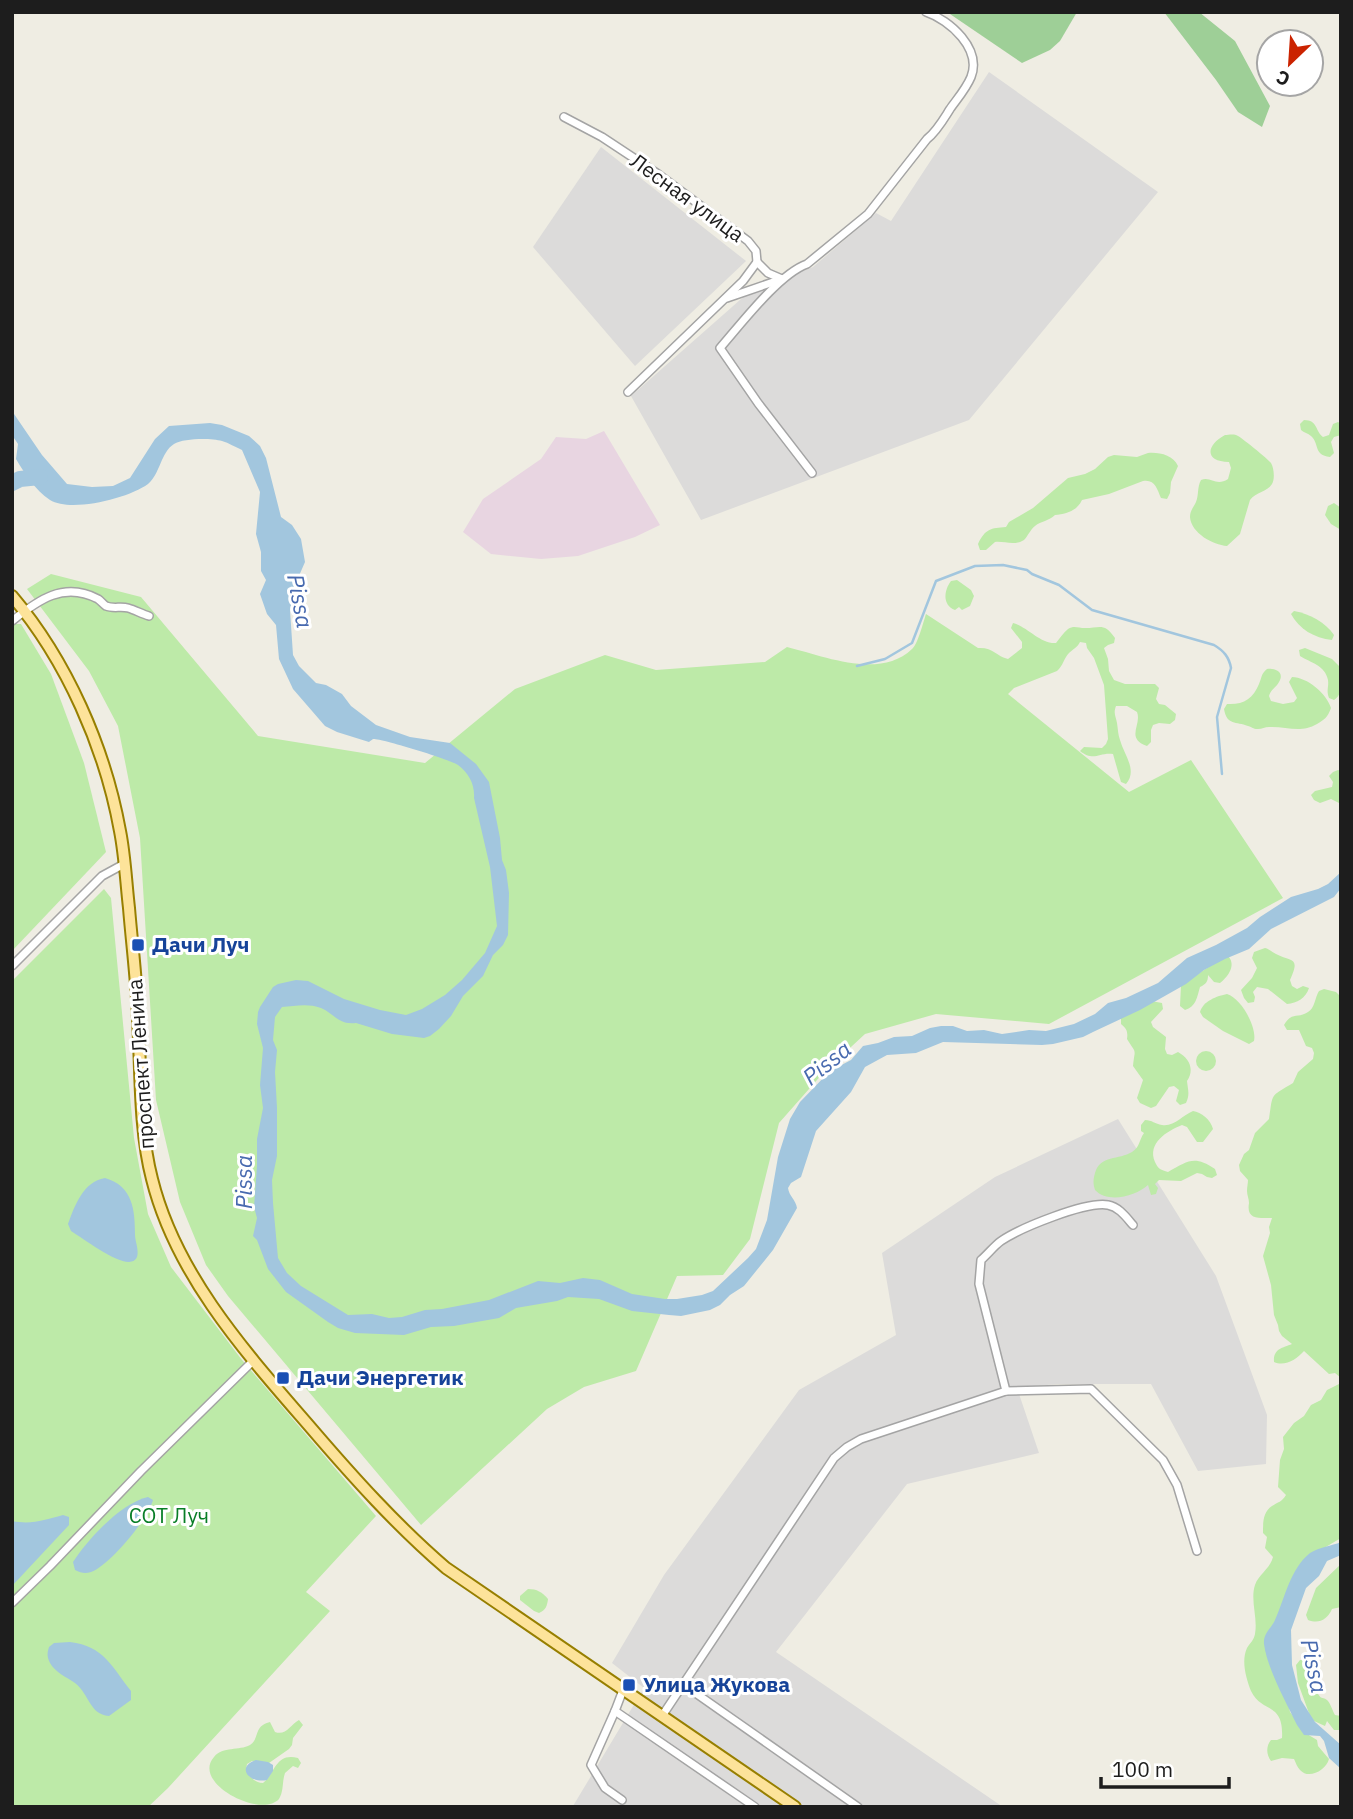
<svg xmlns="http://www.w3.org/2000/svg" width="1353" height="1819" font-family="'IBM Plex Sans',sans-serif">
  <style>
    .residential { fill: #dcdbda }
    .industrial { fill: #e8d5e1 }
    .grass { fill: #bdeaa8 }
    .forest { fill: #9ecf97 }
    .water { fill: #a2c6de }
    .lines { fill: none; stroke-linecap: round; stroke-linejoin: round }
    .stream { stroke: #a2c6de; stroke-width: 2.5 }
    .river { stroke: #a2c6de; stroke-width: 16 }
    .street-casing { stroke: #a4a4a4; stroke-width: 10 }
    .primary-casing { stroke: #977f00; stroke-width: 14 }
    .street { stroke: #fff; stroke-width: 7 }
    .primary { stroke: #fde39a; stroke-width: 10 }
    .transit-dot { fill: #1a4fb4; stroke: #fff; stroke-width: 2.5 }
    .labels { text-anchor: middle; stroke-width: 6; stroke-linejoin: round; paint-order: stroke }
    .street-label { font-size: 21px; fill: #1d1d1d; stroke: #fff }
    .transit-label { font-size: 21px; font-weight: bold; fill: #164399; stroke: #fff; text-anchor: start }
    .park-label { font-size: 21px; fill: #097e27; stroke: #fff }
    .water-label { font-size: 23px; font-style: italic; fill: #486aaf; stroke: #fff }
  </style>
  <rect width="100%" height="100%" fill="#efede3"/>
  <g class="residential">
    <path d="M989,72L1158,192L969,420L701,520L631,396L749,292L813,267L876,213L891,221Z"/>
    <path d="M601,147L746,261L635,366L533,247Z"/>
    <path d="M1118,1119L1216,1276L1267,1415L1266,1464L1198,1471L1151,1384H1057L1017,1388L1039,1453L907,1484L776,1652L1003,1807H574L573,1806L644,1688L612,1663L664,1575L799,1390L896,1335L882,1253L995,1177Z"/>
  </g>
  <path class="industrial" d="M604,431L660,525L635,537L578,556L541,559L491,554L463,532L483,499L541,459L556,437L586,439Z"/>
  <g class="grass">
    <path d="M1304,420C1318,420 1315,431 1323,437L1329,435L1333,424L1338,422L1341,424V435L1334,437L1331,442L1334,453L1330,457C1313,455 1320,444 1311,436C1308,433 1304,433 1301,430L1300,424Z"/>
    <path d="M1225,435C1228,435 1232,434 1236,435C1240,436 1268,459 1271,463C1274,468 1275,479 1272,484C1267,492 1256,492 1250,500L1240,534L1227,546C1213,545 1191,533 1190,517C1190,510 1194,507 1196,502C1199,495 1197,487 1201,480C1211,476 1216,487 1228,479L1231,468L1229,462C1204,462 1206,445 1225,435Z"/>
    <path d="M1148,453C1159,452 1173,455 1178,466L1171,482L1170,493L1167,499L1161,498C1157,489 1155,479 1143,481L1109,494L1082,500C1077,511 1066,514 1055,515C1049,521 1041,521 1035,526C1030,530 1028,536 1024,540C1015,546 1004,541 995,542L986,550H980L978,544C985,529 991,528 1006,527L1009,522L1033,508L1068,478L1085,474L1095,469L1108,457L1114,455L1137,457Z"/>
    <path d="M1334,503L1341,508V530L1331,524L1325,515L1328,506Z"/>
    <path d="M51,574L141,597L258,736L425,763L515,689L605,655L656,670L765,662L787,647C824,656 880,680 912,649C918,644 923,623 926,614L978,648C993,647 996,656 1008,659L1022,648V642L1011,628L1013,623C1028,627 1040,644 1056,643C1060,638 1063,633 1068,629C1074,625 1078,628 1085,628C1100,628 1104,622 1115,638L1114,643L1108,645L1104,648L1108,659L1109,671L1114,680L1125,684H1155L1159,688L1156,699L1159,704L1165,705L1176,714L1175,720L1170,724L1159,723L1153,725L1151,730V742L1147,746C1125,738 1142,725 1137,712L1127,706H1116C1113,714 1116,716 1117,723C1118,729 1118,735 1120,740C1124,755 1138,770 1126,784L1121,782L1113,754C1099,752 1094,762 1080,751L1084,747L1102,748L1106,744L1108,739L1104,685L1094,658L1087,648L1086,643L1080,642C1077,648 1073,649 1069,653C1064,658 1063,666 1057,671L1014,688L1008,694L1129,792L1191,760L1283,898L1049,1024L936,1014L865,1034L824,1072L779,1123L750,1239L723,1275L677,1276L636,1371L584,1387L547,1409L421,1525L228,1296L206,1265L180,1202L156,1100L140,838L118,726L89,671L27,589Z"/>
    <path d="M957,580L971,590L974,596L970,606L962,610L959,607L955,610C942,605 944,590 951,581Z"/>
    <path d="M1294,611C1310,614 1325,622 1334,635L1332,640C1314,638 1299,629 1291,614Z"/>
    <path d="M12,624H21L51,674L84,763L106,852L12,951Z"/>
    <path d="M1305,648L1332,659L1340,667C1342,678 1344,694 1334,700L1329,698C1326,690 1329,687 1328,680C1325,665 1311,663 1300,656L1299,650Z"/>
    <path d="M1267,669C1275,668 1285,672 1279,682C1276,688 1271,689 1269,696L1271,701L1283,704L1294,702L1297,698L1289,682L1292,677C1307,677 1327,694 1331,708C1328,717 1324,720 1317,724C1300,734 1286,726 1269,727C1265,727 1262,729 1258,729C1252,729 1253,727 1248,726C1236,721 1227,726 1224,709L1227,704C1243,705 1253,699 1259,684C1262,677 1261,674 1267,669Z"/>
    <path d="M1338,770L1341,771V804L1331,799L1320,803L1314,800L1311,795L1315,791L1332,787L1333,782L1329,776L1333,772Z"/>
    <path d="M104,889L111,898L134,1138L148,1214L171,1267L242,1360L376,1516L306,1592L330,1611L168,1788L148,1807H12V981Z"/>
    <path d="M1265,948C1269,949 1272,952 1276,954C1291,962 1301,956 1290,980L1292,986L1297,989L1303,986L1309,988C1306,998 1297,1003 1287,1004L1268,989L1257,987L1253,992L1255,997L1254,1002L1248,1003L1244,998L1241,990L1252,978L1257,968L1252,958L1254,952Z"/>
    <path d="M1227,955C1237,964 1229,976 1220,983L1214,982L1208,975C1208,982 1206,984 1200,987C1197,997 1196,1007 1185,1010L1180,1006L1181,985Z"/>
    <path d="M1324,989L1336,992L1341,997V1378L1335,1373L1329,1374L1304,1351C1297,1359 1285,1367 1274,1362C1273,1349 1282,1348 1292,1344L1282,1336L1279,1331L1278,1325L1274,1315L1271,1285L1263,1256L1270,1233L1269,1227L1272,1218C1259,1218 1246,1220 1249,1203C1249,1199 1247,1195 1247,1191C1247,1187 1248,1183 1248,1180L1240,1171L1239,1165L1244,1154L1249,1150L1255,1133L1269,1119C1273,1092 1270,1097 1293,1083L1298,1072L1313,1059L1314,1053L1312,1048L1306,1046L1299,1030H1287L1284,1025C1292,1011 1298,1019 1308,1012C1315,1008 1315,997 1319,991Z"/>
    <path d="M1227,994C1241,998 1257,1027 1254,1041L1249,1044L1223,1031L1203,1017L1200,1012C1203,1001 1217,996 1227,994Z"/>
    <path d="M1151,1001L1162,1003L1163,1009L1151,1022L1153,1027L1166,1037L1165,1049L1167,1054L1172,1055L1178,1052C1189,1058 1195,1069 1187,1081C1188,1090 1190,1095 1186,1103L1180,1105L1176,1101L1179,1090L1174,1086L1169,1087L1156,1106L1151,1108L1140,1103L1137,1098L1143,1080L1133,1066C1135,1047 1137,1055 1127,1039C1128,1032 1127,1029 1121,1024V1018Z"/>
    <circle cx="1206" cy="1061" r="10"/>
    <path d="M1193,1111C1201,1112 1211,1120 1213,1129L1203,1142H1197L1187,1127L1182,1125C1167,1131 1147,1143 1155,1162C1158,1169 1161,1170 1168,1172C1188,1161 1194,1155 1215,1169L1217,1175L1212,1178L1207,1177L1202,1174L1197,1173L1181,1181L1159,1180L1155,1184L1158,1188L1156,1194L1151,1195L1148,1185C1136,1196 1108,1204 1095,1190C1093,1184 1093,1180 1095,1173C1100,1155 1119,1160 1132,1152C1140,1147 1139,1140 1144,1133L1141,1131V1125L1145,1120C1152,1120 1155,1124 1162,1125C1174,1127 1183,1115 1193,1111Z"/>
    <path d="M1341,1383V1538L1324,1548L1290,1611L1289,1707L1290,1712L1307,1734L1317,1740L1318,1746L1329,1759C1326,1770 1309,1780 1300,1770C1297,1767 1296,1763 1294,1759L1282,1758L1271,1761C1266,1754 1266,1746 1271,1740H1277L1282,1738C1284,1701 1262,1714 1251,1691C1246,1678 1241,1661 1247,1648C1250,1643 1254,1640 1255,1634C1258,1618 1250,1600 1255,1585C1259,1574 1270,1569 1273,1557L1265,1548L1267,1537L1263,1533C1263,1522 1263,1512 1272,1506C1278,1502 1282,1502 1286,1495L1278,1487L1280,1460L1284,1449L1283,1437L1294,1423L1304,1416L1311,1405L1321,1400L1327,1390Z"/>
    <path d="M1341,1564V1607L1332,1609C1327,1620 1319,1624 1308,1620L1306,1615L1316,1588Z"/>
    <path d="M528,1589C537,1589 542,1592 548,1599C547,1606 546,1610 539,1613L534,1611L520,1600V1596Z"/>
    <path d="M1300,1660C1328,1660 1311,1683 1318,1694C1322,1700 1321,1696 1327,1700C1331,1704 1332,1710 1335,1715L1341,1716L1340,1730H1334L1327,1721L1325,1726L1314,1721L1310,1716L1298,1683L1296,1665Z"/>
    <path d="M299,1720L303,1725L293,1738L292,1745L289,1749L269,1763L252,1761L247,1764L246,1770C251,1777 253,1782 263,1783C275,1773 276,1752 298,1758L301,1763L298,1768L293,1766L285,1773C282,1781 284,1791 279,1799C261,1819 191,1783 214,1757C223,1746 239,1751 250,1745C260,1739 253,1726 270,1722L275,1732C286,1736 290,1725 299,1720Z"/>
  </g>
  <g class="forest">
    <path d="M947,12H1077L1060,41L1050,50L1022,63Z"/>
    <path d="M1164,12H1199L1235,41L1270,106L1262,127L1238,112L1216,80Z"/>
  </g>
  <g class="water">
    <path d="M12,411L42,455L67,484L92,487L113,486L130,478L155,439L169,426L210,423L222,425L249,436L260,446L266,458L281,517L292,525L301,539L305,562L295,585L290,610L293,655L299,666L316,683L326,685L342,694L351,706L376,725L410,737L450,743L476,764L489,782L500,838L502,860L506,870L509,893L508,935L503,945L493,955L483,976L463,996L451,1016L439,1029L430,1036L424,1038L392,1034L356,1023C338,1025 335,1014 321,1008C308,1003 295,1006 282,1007L275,1017L273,1040L277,1050L275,1072L277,1108V1156L272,1180L273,1203L278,1258L287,1273L301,1286L348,1315L372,1314L389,1318L402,1317L425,1310L442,1309L489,1300L538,1281L560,1283L583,1278L600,1280L632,1294L665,1299H677L702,1295L713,1291L748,1258L756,1249L767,1220L778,1157L790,1119L800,1102L830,1071L851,1060L863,1046L878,1043L894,1037L912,1036L930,1028L941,1026H953L967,1031L984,1030L1002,1034L1029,1030L1046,1031L1074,1024L1095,1014L1108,1003L1126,998L1158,983L1187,958L1216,945L1247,928L1260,917L1291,897L1318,889L1328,884L1341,872V888L1334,897L1271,929L1249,949L1225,959L1204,970L1186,984L1140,1010L1093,1032L1083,1037L1053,1044L1042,1045L943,1042L916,1053L887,1055L865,1067L851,1092L816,1131L801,1177L791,1183L788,1188C789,1196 796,1200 797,1208L773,1250L744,1286L730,1295L720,1305L710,1310L681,1316L669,1315L632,1311L599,1299L568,1297L557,1301L516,1308L499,1318L454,1326L431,1327L404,1335L355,1333L338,1328L328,1322L286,1292L268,1269L257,1240L253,1236L257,1218L254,1207L257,1166V1139L263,1108L260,1085L263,1048L257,1024L258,1012L260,1007L273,987L278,984L296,980L308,981L344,999L380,1010L406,1015L422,1009L445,995L462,980L485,953L497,926L490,867L474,798C475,785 469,773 458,765C452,760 380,738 373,739C372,740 370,741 369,742L337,732L325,726L293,689L279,659L276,625L267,614L260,594L266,580L261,571V552L256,534L260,492L242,450C235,447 229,443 222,441C211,438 184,438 174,444C161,452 160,474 148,484C129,498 71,513 50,500C35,490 25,474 16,459L18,444L12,435Z"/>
    <path d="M105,1178C133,1186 135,1210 135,1235C135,1243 144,1261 129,1262C114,1262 84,1239 71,1231L68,1224C75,1205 83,1182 105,1178Z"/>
    <path d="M148,1497L153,1500C148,1519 110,1565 91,1572C85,1574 81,1573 75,1570L73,1562C88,1539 121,1503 148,1497Z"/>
    <path d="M63,1515L69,1517V1525L12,1586V1521C32,1525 44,1520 63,1515Z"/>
    <path d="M1341,1542V1555L1327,1561L1319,1576L1306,1588L1291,1630L1292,1665L1301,1700L1315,1722L1341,1745V1769L1329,1758L1324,1741L1320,1736L1304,1735L1297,1725C1286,1702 1267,1668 1264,1644C1263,1633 1271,1629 1275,1620C1285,1598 1290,1569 1310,1553C1320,1547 1331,1546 1341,1542Z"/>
    <path d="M70,1642C104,1646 112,1667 131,1691V1700L109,1716C89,1714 90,1695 75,1683C66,1677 55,1672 50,1663C47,1657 47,1653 49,1647L54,1643Z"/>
    <path d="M256,1760L268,1762L273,1765V1771L267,1780C250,1784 235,1767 256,1760Z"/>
  </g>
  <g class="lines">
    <path class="stream" d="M857,666L885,659L912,643L936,581L975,566L1003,565L1027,570L1032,574L1059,585L1092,610L1214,645C1224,651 1229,657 1231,668L1217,717L1222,774"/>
    <path class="river" d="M12,483L20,479L40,477"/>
    <g class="street-casing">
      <g id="street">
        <path d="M564,117L602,137L658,174L748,241L756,251L757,262L743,281L628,392"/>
        <path d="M757,262L768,273L782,279"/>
        <path d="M727,298L782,279"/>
        <path d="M812,473L758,403L720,348C741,324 779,274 807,264L868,214L927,139C937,131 943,120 950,109C957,99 966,89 971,77C982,49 950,20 926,12"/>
        <path d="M12,621C38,600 64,581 98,599C101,601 103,604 106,606C113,609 121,606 128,608C135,610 142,614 149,616"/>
        <path d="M12,966L102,876L124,864"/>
        <path d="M1006,1391L979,1284L981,1260C988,1254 994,1246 1001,1241C1020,1228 1086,1201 1108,1205C1119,1207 1126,1217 1133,1225"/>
        <path d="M12,1603L50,1566L141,1471L253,1361"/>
        <path d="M684,1685L858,1807"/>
        <path d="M623,1690L615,1711L755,1807"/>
        <path d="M615,1711L591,1765L605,1788L622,1800"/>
        <path d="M662,1716L834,1458L847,1447L861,1439L1006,1391L1091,1389L1163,1460L1177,1485L1197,1551"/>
      </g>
    </g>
    <g class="primary-casing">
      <path id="primary" d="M12,596C67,661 105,748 120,831C125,856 126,882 129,908C132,945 137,982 138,1019C141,1069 139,1130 152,1179C176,1276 247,1354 311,1428C353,1477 397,1526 446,1568L795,1807"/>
    </g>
    <use href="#street" class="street"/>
    <use href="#primary" class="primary"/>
  </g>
  <g class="transit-dot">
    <rect x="131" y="938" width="14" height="14" rx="3.5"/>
    <rect x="276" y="1371" width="14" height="14" rx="3.5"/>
    <rect x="622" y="1678" width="14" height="14" rx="3.5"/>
  </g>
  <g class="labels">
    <g class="street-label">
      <text transform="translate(687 198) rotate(36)" y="7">Лесная улица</text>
      <text transform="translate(141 1064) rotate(-94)" y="7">проспект Ленина</text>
    </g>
    <g class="transit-label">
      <text x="152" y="952">Дачи Луч</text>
      <text x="297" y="1385">Дачи Энергетик</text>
      <text x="643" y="1692">Улица Жукова</text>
    </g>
    <g class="park-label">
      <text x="169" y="1523">СОТ Луч</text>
    </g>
    <g class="water-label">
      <text transform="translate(300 601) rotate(79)" y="8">Pissa</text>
      <text transform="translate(827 1063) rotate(-39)" y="8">Pissa</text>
      <text transform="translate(244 1182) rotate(-90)" y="8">Pissa</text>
      <text transform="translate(1314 1666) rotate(78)" y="8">Pissa</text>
    </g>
  </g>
  <rect width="1353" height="1819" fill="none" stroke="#1d1d1d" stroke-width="28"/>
  <g transform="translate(1290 63) rotate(205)"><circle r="33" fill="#ffffff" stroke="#a5a5a5" stroke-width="2"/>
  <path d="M0-5L12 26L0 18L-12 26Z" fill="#cb2300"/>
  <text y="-10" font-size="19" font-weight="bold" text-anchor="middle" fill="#1d1d1d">С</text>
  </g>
  <path d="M1101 1777v10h128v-10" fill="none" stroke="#1d1d1d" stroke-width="3.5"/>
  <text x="1112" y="1777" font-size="21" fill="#1d1d1d" stroke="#ffffff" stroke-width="5" paint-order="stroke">100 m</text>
</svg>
